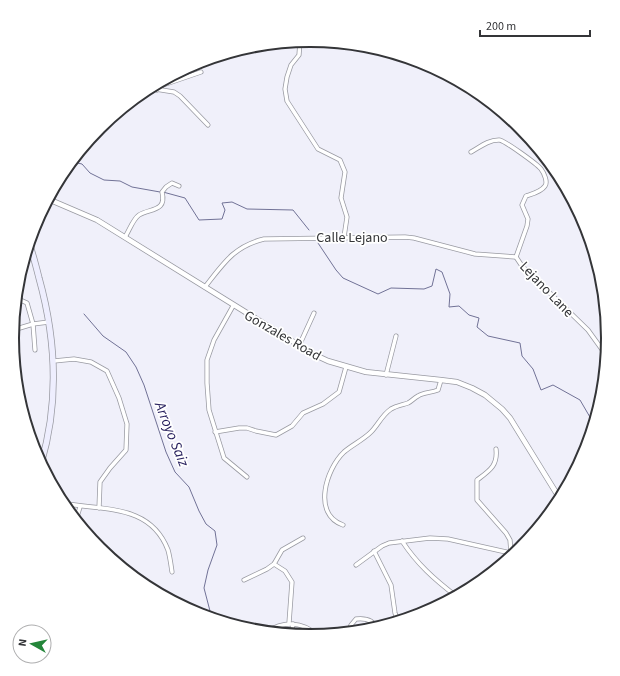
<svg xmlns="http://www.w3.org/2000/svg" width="620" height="676" font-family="'Source Sans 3',sans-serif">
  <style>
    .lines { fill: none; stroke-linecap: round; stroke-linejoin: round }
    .stream { stroke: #717296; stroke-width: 1 }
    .minor-casing { stroke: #999aa2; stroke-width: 5 }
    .tertiary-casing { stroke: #999aa2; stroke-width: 6 }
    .secondary-casing { stroke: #999aa2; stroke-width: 7 }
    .minor { stroke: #fff; stroke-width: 3.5 }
    .tertiary { stroke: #fff; stroke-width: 4.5 }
    .secondary { stroke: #eeeefe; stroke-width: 5.5 }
    .labels { text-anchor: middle; stroke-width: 3.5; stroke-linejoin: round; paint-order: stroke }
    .street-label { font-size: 14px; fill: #343538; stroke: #fff }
    .water-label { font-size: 15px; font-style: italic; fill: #28215e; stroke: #fff }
    .rim { fill: none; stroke: #343538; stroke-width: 2 }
  </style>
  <rect width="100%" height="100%" fill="#f0f0fa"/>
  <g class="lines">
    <g class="stream">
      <path d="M69,165L73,162L82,164L90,173L104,180L120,181L132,187L160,192"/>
      <path d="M163,192L185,198L199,220L222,219L225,210L222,203L232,202L247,209L293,210L309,230"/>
      <path d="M318,243L336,270L343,278L378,294L391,288L424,289L432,286L436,269L442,272L450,294L449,307L459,306L469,315L479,318L477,327L488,336L520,343L522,356L533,369L541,390L553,385L580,400L594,424"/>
      <path d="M84,314L103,336L126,352L136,367L144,385L166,452L175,472L189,487L199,511L206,524L215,531L217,545L208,570L204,588L210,611L213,618"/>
    </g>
    <g class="minor-casing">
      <g id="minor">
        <path d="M300,41L299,55L291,65L287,77L285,89L287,101L318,149L340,160L345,172L341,198L347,217L344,237"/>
        <path d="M149,88L174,92L180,96L208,125"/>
        <path d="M157,90L163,85L201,72"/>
        <path d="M471,152C480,147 488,140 499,140C504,140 537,164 541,169C544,173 548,182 545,186C541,192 532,194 526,196L522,205L528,219L527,226L516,257L522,266L588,330L606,355"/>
        <path d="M125,237C129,231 133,219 139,215C150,208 167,212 162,192L166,187L172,183L179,186"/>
        <path d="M205,287C223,264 234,246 264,239L405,237L414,238L475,254L516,257"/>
        <path d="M16,298L27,303L33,324L35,350"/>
        <path d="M233,306L214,340L207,360V383L209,410L224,458L247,477"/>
        <path d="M13,330L33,324L49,322"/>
        <path d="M299,346L314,313"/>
        <path d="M54,361L74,359L91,362L107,371L119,398L127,424L126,450L110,468L100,482L99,508"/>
        <path d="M386,375L396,336"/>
        <path d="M215,432L239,428H247L256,431L276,435L292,426L303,413L323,404L339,392L346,367"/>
        <path d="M496,449C498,466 489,471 477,480V500L506,533L510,540L511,553"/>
        <path d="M34,451L44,454"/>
        <path d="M62,503C102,511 150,503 168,550C170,557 171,565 172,572"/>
        <path d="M76,520L80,507"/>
        <path d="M343,525C312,514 326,469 344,452C352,445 363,440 371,432C378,425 382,415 391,409C396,406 402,405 408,403C412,401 414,398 418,396C424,392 431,393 438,390L441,380"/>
        <path d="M402,541C417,564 434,579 456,596"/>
        <path d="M374,551L391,585L395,613L398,621"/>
        <path d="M274,564L285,571L292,582L289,623"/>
        <path d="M356,565L382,546L389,543L430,538L448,539L515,554"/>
        <path d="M244,580L267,569L274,564L282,550L303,538"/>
        <path d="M266,632C284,621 302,621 317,635"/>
        <path d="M349,632L351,625L356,619C365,618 373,619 376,628"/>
        <path d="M291,634L293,624"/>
      </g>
    </g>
    <g class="tertiary-casing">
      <path id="tertiary" d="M48,199L97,220L313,354L328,361L366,372L441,380L457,382L472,388L485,395L502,409L510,418L560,499"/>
    </g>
    <g class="secondary-casing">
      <path id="secondary" d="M29,243C33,254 36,266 39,278C56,339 59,403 41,464"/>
    </g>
    <use href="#minor" class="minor"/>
    <use href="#tertiary" class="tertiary"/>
    <use href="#secondary" class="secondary"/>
  </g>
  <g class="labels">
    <g class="street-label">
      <text x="352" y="242">Calle Lejano</text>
      <text transform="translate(547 289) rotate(46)" y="5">Lejano Lane</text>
      <text transform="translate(283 335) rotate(30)" y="5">Gonzales Road</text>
    </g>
    <g class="water-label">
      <text transform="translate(172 434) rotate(68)" y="5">Arroyo Saiz</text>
    </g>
  </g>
  <path d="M0 0H620V676H0ZM19 338a291 291 0 1 1 582 0a291 291 0 1 1-582 0Z" fill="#fff" fill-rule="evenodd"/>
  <path class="rim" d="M19 338a291 291 0 1 1 582 0a291 291 0 1 1-582 0Z"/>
  <g transform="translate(32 644) rotate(278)"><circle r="19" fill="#ffffff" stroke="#aeaeaf"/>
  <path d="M0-3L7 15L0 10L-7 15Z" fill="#24863a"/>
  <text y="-6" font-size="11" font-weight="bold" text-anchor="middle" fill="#343538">N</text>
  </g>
  <path d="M480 30v6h110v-6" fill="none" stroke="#343538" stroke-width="2"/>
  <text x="486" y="30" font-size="12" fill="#343538" stroke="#ffffff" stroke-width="3" paint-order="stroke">200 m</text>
</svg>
